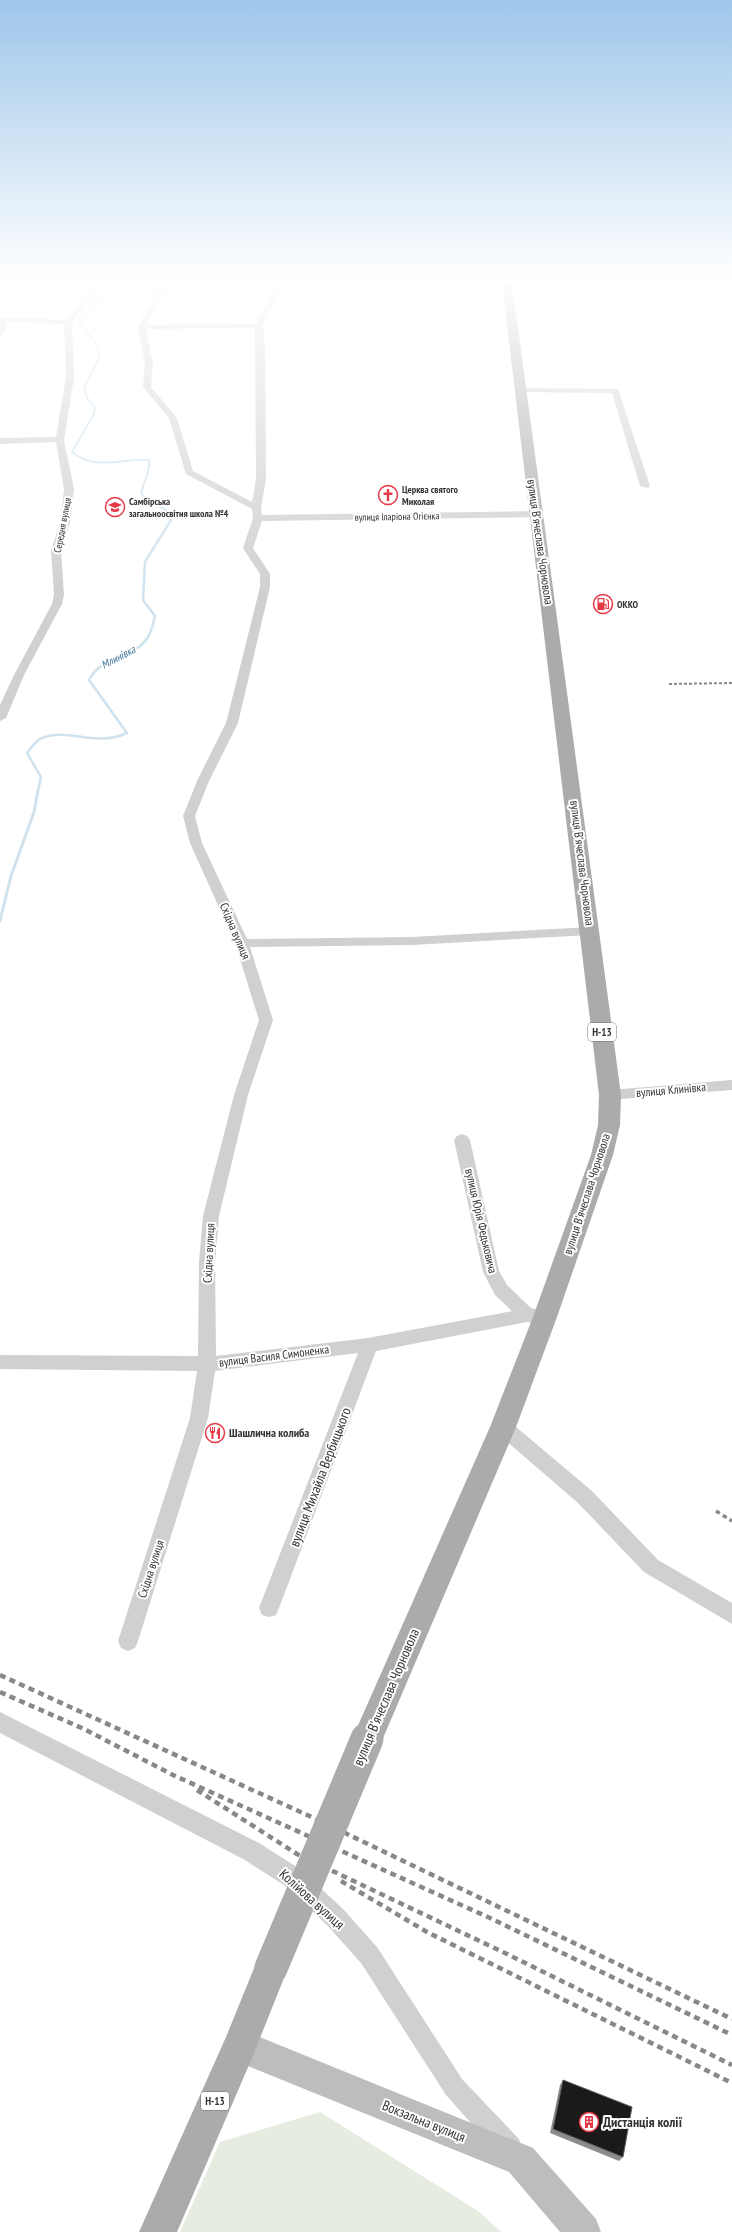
<svg xmlns="http://www.w3.org/2000/svg" width="732" height="2232" font-family="'PT Sans Narrow',sans-serif">
  <style>
    .green { fill: #e6ecdf }
    .lines { fill: none; stroke-linecap: round; stroke-linejoin: round }
    .stream-far2 { stroke: #cfe2ee; stroke-width: 2 }
    .stream-far1 { stroke: #cfe2ee; stroke-width: 2.5 }
    .stream { stroke: #cfe2ee; stroke-width: 3 }
    .street { fill: #d0d0d0; fill-rule: evenodd }
    .secondary { fill: #bdbdbd; fill-rule: evenodd }
    .primary { fill: #ababab; fill-rule: evenodd }
    .rail-far2 { stroke: #888; stroke-width: 2; stroke-dasharray: 3 2; stroke-linecap: butt }
    .rail-far1 { stroke: #888; stroke-width: 3.5; stroke-dasharray: 4.5 3.5; stroke-linecap: butt }
    .rail { stroke: #888; stroke-width: 4.5; stroke-dasharray: 6 4.5; stroke-linecap: butt }
    .primary-bridge { stroke: #ababab; stroke-width: 33 }
    .wall { fill: #8c8c8c }
    .building { fill: #1a1a1a; stroke: #5f5f5f }
    .labels { text-anchor: middle; stroke-width: 4; stroke-linejoin: round; paint-order: stroke }
    .far-poi-label { font-size: 10px; font-weight: bold; fill: #333; stroke: #fff; text-anchor: start }
    .far-street-label { font-size: 10px; fill: #333; stroke: #fff }
    .far-water-label { font-size: 11px; font-style: italic; fill: #3f7597; stroke: #fff }
    .shield { fill: #fff; stroke: #707070; stroke-width: 1 }
    .shield-label { font-size: 11px; font-weight: bold; fill: #333 }
    .street-label { font-size: 12px; fill: #333; stroke: #fff }
    .poi-label { font-size: 12px; font-weight: bold; fill: #333; stroke: #fff; text-anchor: start }
    .near-street-label { font-size: 14px; fill: #333; stroke: #fff }
    .near-poi-label { font-size: 14px; font-weight: bold; fill: #333; stroke: #fff; text-anchor: start }
  </style>
  <rect width="100%" height="100%" fill="#fff"/>
  <path class="green" d="M320,2112L478,2211L501,2232H180L220,2142Z"/>
  <g class="lines">
    <path class="stream-far2" d="M119,283L80,316L79,322C105,355 104,350 84,387L87,398L95,407L94,414L72,452C94,471 123,458 149,460C151,471 143,483 141,494L159,506"/>
    <path class="stream-far1" d="M38,791L41,777L27,753C31,748 36,740 42,738C69,727 94,748 127,733L89,680C102,654 134,660 148,637C152,631 153,623 155,616L143,600L145,562L171,520L169,512L158,505"/>
    <path class="stream" d="M0,921L11,876L34,812L38,790"/>
    <g class="street">
      <path d="M96,283H103L72,322L74,377L64,441L74,489L70,523L61,551L64,595L62,604L24,675L6,718L0,721V705L14,675L52,604L54,595L51,551L60,523L64,489L56,442L0,444V438L56,437L66,377L64,324L8,322L4,334L0,336V317L66,320Z"/>
      <path d="M160,283H167L147,325L256,324L269,298L281,283H288L276,299L263,326L265,351L266,479L261,508L262,515L536,511L541,514L536,517L262,521L253,548L270,574V587L238,723L209,781L195,816L202,843L247,939L412,937L590,927L597,931L590,935L412,945L250,947L273,1020L248,1095L219,1216L215,1262L216,1356L368,1338L512,1311L495,1295L483,1272L454,1140L457,1136L462,1134L467,1136L470,1140L499,1271L507,1285L531,1308L551,1312L553,1317L551,1322L545,1324L527,1322L376,1351L279,1608L276,1615L269,1617L262,1615L259,1608L358,1353L215,1371L208,1418L138,1641L135,1648L128,1651L121,1648L118,1641L190,1418L197,1371L0,1369V1355L198,1356L199,1262L203,1216L234,1095L259,1020L235,943L190,843L183,816L197,781L226,723L260,587V574L243,548L253,518L252,509L186,474L169,418L143,387L145,364L138,327ZM255,328L256,479L252,502L193,471L177,418L151,387L153,364L146,329Z"/>
      <path d="M518,388L618,389L650,486L648,488L640,486L612,393L521,392H518Z"/>
      <path d="M732,1080V1090L610,1100L605,1099L603,1095L605,1091L610,1090Z"/>
      <path d="M503,1419L509,1421L592,1491L658,1560L732,1603V1624L644,1572L578,1503L497,1433L494,1427L497,1421Z"/>
      <path d="M0,1712L259,1843L300,1869L343,1909L377,1947L462,2079L519,2139L522,2148L519,2157L510,2160L501,2157L446,2095L361,1963L327,1925L284,1885L243,1859L0,1733Z"/>
    </g>
    <path class="secondary" d="M240,2029L533,2148L596,2219L601,2232H560L509,2172L228,2058L223,2046L228,2034Z"/>
    <g class="primary">
      <path d="M502,283H512L621,1095L620,1125L613,1155L557,1317L516,1427L378,1750L367,1754L356,1750L352,1739L490,1427L533,1317L591,1155L598,1125L599,1095Z"/>
      <path d="M271,1951L283,1956L288,1968L252,2058L177,2232H139L226,2037L259,1956Z"/>
    </g>
    <path class="rail-far2" d="M669,684L732,683"/>
    <path class="rail-far1" d="M716,1511L732,1521"/>
    <g class="rail">
      <path d="M0,1675L316,1819L732,2019"/>
      <path d="M0,1692L84,1729L173,1775L490,1918L732,2035"/>
      <path d="M197,1790L297,1854L507,1954L732,2065"/>
      <path d="M341,1881L427,1932L732,2083"/>
    </g>
    <path class="primary-bridge" d="M271,1968L367,1739"/>
  </g>
  <path class="wall" d="M563,2080L623,2157L619,2161L550,2133L560,2085Z"/>
  <path class="building" d="M563,2080L632,2107L623,2157L553,2129Z"/>
  <linearGradient id="sky" x2="0" y2="1"><stop stop-color="#9ec6ea"/><stop offset="0.47" stop-color="#fff"/><stop offset="1" stop-color="#fff" stop-opacity="0"/></linearGradient>
  <rect width="732" height="596" fill="url(#sky)"/>
  <defs>
    <g id="church-ring" transform="scale(1)"><circle r="9.5" fill="#fff" stroke="#e63946" stroke-width="1.5"/><path d="M-1.2-6h2.4v3.5h3.3v2.4h-3.3V6h-2.4V-.1h-3.3v-2.4h3.3Z" fill="#e63946"/></g>
    <g id="school-ring" transform="scale(1)"><circle r="9.5" fill="#fff" stroke="#e63946" stroke-width="1.5"/><path d="M0-5L7-2L0 1L-7-2ZM-4 1L0 2.5L4 1V4Q0 6-4 4Z" fill="#e63946"/></g>
    <g id="fuel-ring" transform="scale(1)"><circle r="9.5" fill="#fff" stroke="#e63946" stroke-width="1.5"/><path d="M-5.5-6h7V0h2V4h1.3V-2.5L3-4.5l.8-.8L6-3V5H2.5V1h-1V6h-7ZM-4.2-4.7v3.2H.2V-4.7Z" fill="#e63946"/></g>
    <g id="restaurant-ring" transform="scale(1)"><circle r="9.5" fill="#fff" stroke="#e63946" stroke-width="1.5"/><path d="M-5-6h1v4h1v-4h1v4h1v-4h1v5L-1.5 .5V6h-2V.5L-5-1ZM5-6V6H3V1.5H1.5Q1.5-4 5-6Z" fill="#e63946"/></g>
    <g id="building-ring" transform="scale(1)"><circle r="9.5" fill="#fff" stroke="#e63946" stroke-width="1.5"/><path d="M-4-6H4V6H1V3H-1V6H-4ZM-2.5-4.3h1.7v1.8h-1.7ZM.8-4.3h1.7v1.8H.8ZM-2.5-1h1.7V.8h-1.7ZM.8-1h1.7V.8H.8Z" fill="#e63946"/></g>
  </defs>
  <g fill-rule="evenodd">
    <use href="#church-ring" x="388" y="495"/>
    <use href="#school-ring" x="115" y="507"/>
    <use href="#fuel-ring" x="603" y="604"/>
    <use href="#restaurant-ring" x="215" y="1433"/>
    <use href="#building-ring" x="589" y="2122"/>
  </g>
  <g class="labels">
    <g class="far-poi-label">
      <text x="402" y="493">Церква святого<tspan x="402" dy="12">Миколая</tspan></text>
      <text x="129" y="505">Самбірська<tspan x="129" dy="12">загальноосвітня школа №4</tspan></text>
      <text x="617" y="608">OKKO</text>
    </g>
    <g class="far-street-label">
      <text transform="translate(397 516) rotate(-1)" y="4">вулиця Іларіона Огієнка</text>
      <text transform="translate(62 525) rotate(-79)" y="4">Середня вулиця</text>
    </g>
    <g class="far-water-label">
      <text transform="translate(118 657) rotate(-28)" y="4">Млинівка</text>
    </g>
    <g class="shield">
      <rect x="588" y="1023" width="28" height="18" rx="3"/>
      <rect x="201" y="2092" width="28" height="18" rx="3"/>
    </g>
    <g class="shield-label">
      <text x="602" y="1036">Н-13</text>
      <text x="215" y="2105">Н-13</text>
    </g>
    <g class="street-label">
      <text transform="translate(540 542) rotate(82)" y="4">вулиця Вʼячеслава Чорновола</text>
      <text transform="translate(582 863) rotate(83)" y="4">вулиця Вʼячеслава Чорновола</text>
      <text transform="translate(235 931) rotate(67)" y="4">Східна вулиця</text>
      <text transform="translate(671 1090) rotate(-5)" y="4">вулиця Клинівка</text>
      <text transform="translate(587 1194) rotate(-72)" y="4">вулиця Вʼячеслава Чорновола</text>
      <text transform="translate(481 1221) rotate(77)" y="4">вулиця Юрія Федьковича</text>
      <text transform="translate(209 1253) rotate(-87)" y="4">Східна вулиця</text>
      <text transform="translate(274 1356) rotate(-7)" y="4">вулиця Василя Симоненка</text>
      <text transform="translate(151 1569) rotate(-72)" y="4">Східна вулиця</text>
    </g>
    <g class="poi-label">
      <text x="229" y="1437">Шашлична колиба</text>
    </g>
    <g class="near-street-label">
      <text transform="translate(320 1477) rotate(-69)" y="5">вулиця Михайла Вербицького</text>
      <text transform="translate(386 1697) rotate(-67)" y="5">вулиця Вʼячеслава Чорновола</text>
      <text transform="translate(312 1899) rotate(42)" y="5">Колійова вулиця</text>
      <text transform="translate(424 2121) rotate(22)" y="5">Вокзальна вулиця</text>
    </g>
    <g class="near-poi-label">
      <text x="603" y="2127">Дистанція колії</text>
    </g>
  </g>
</svg>
